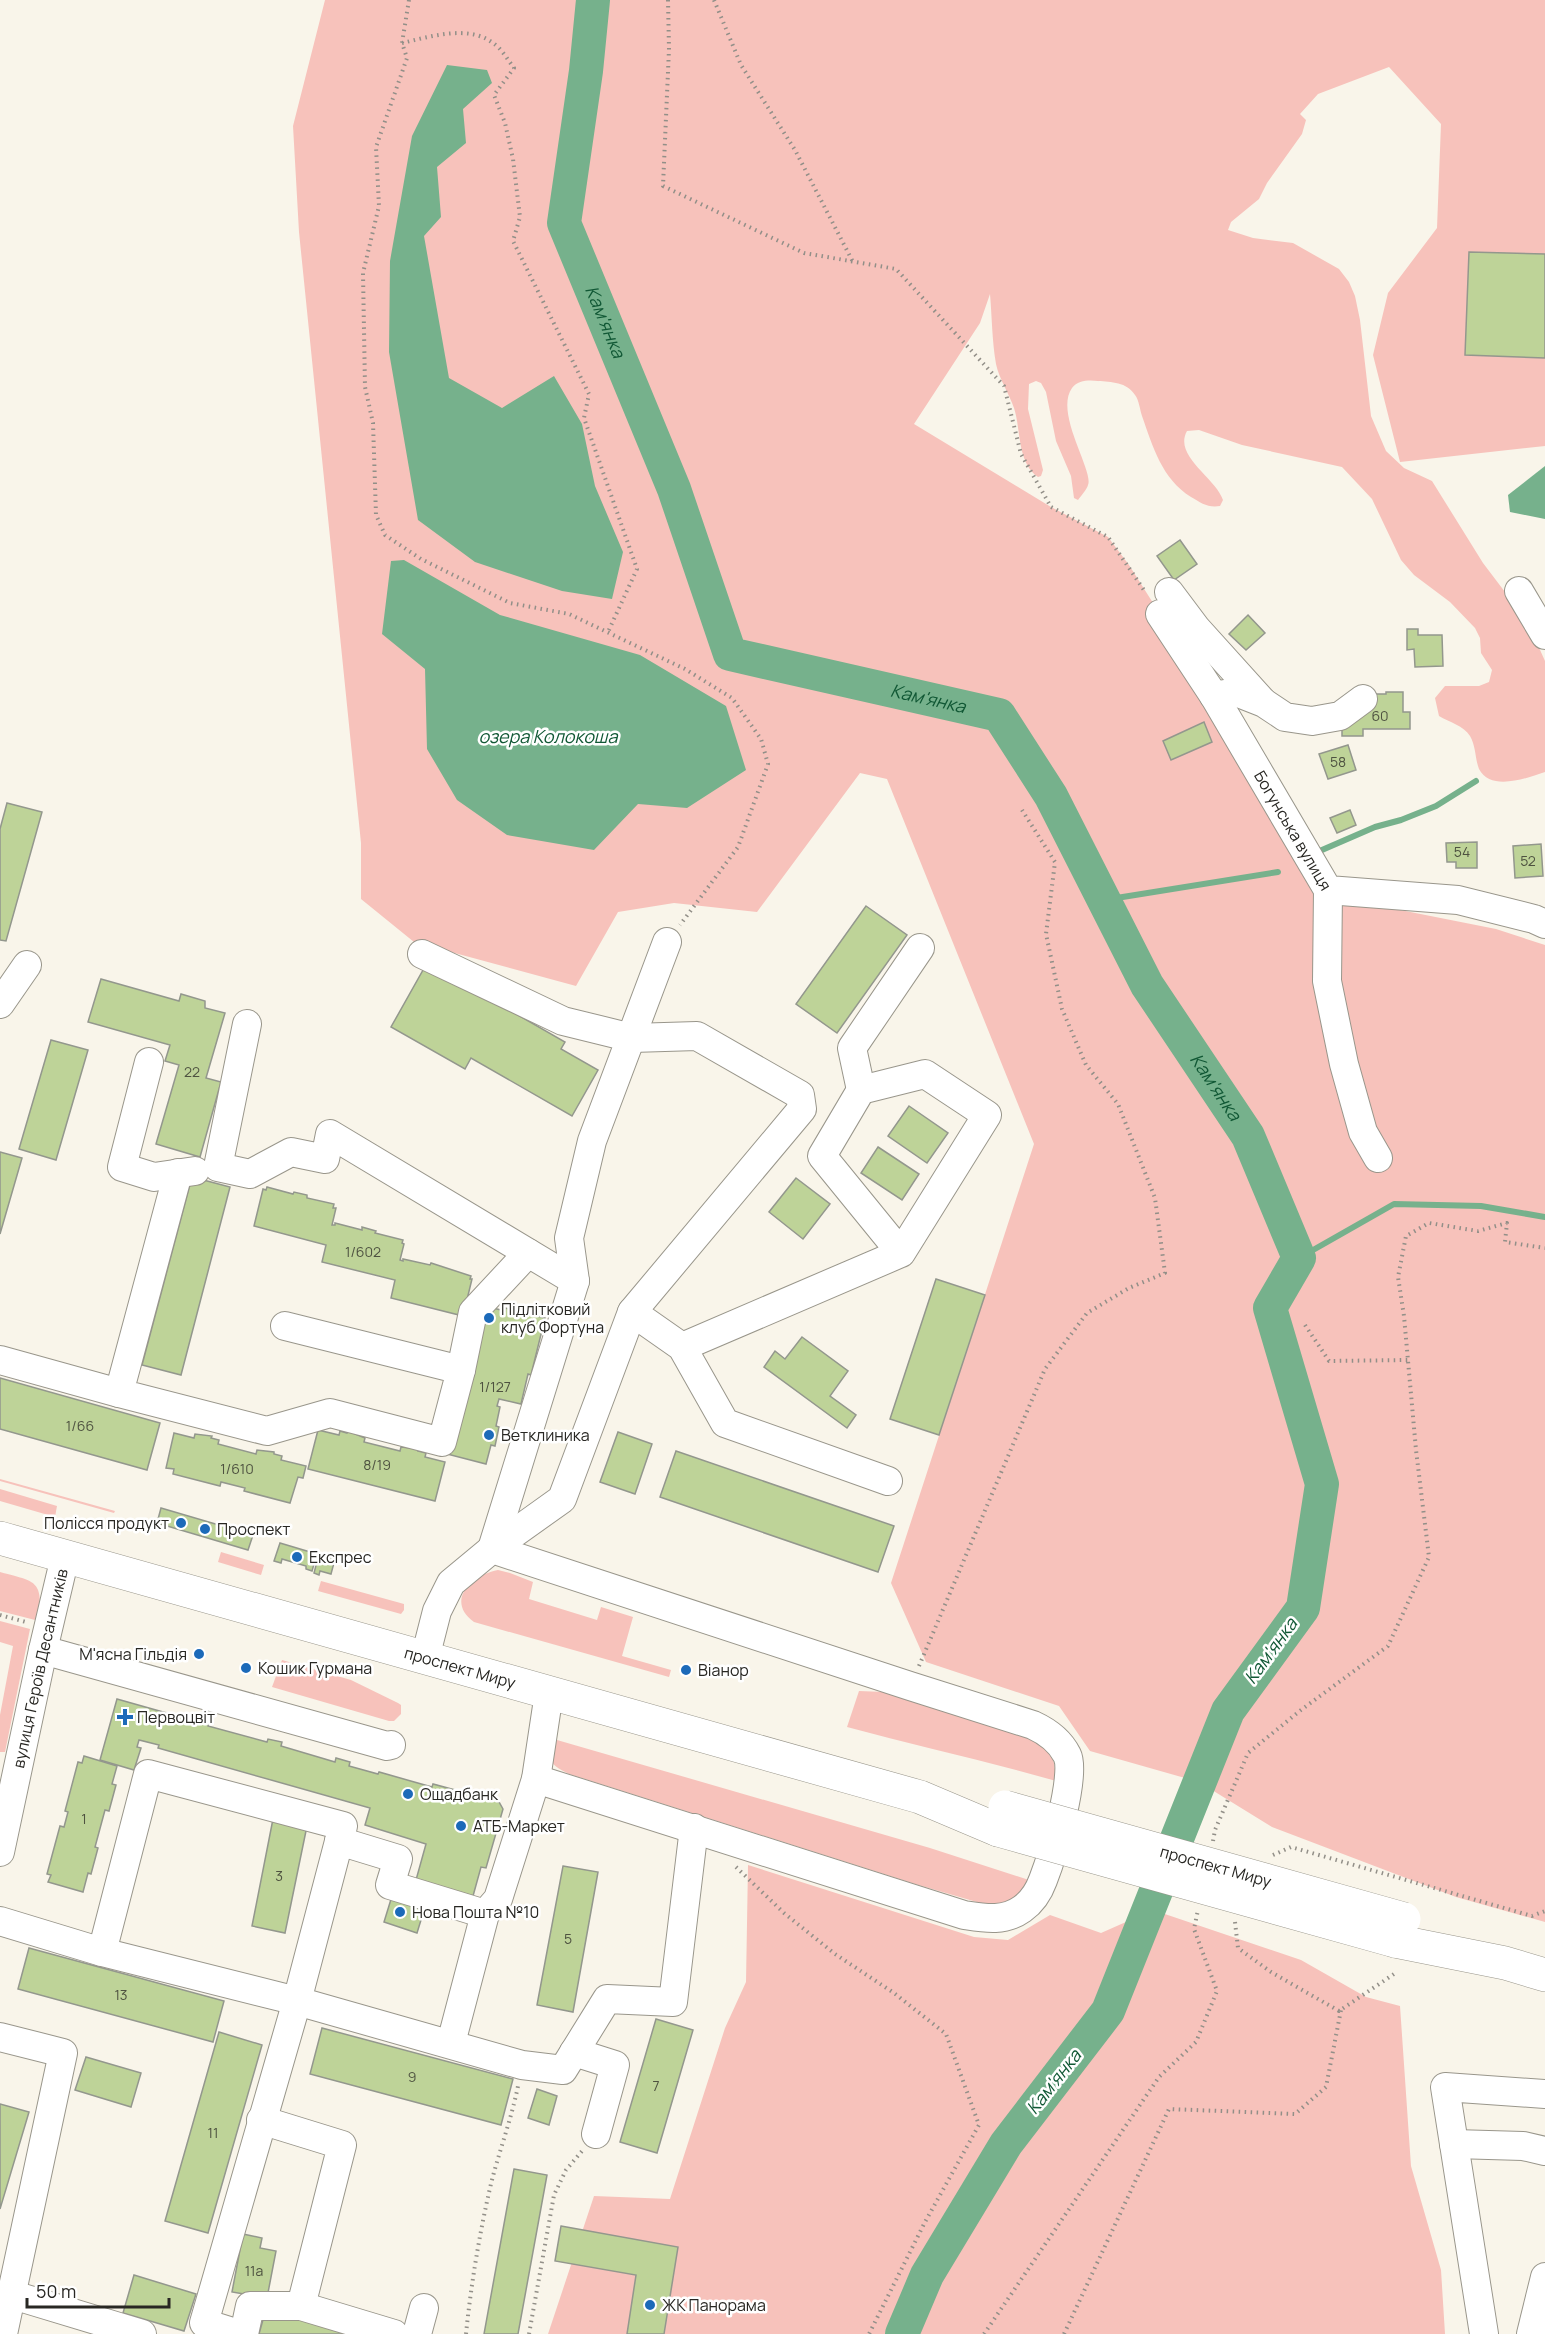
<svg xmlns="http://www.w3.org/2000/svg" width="1545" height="2334" font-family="Manrope,sans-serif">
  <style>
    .green { fill: #f7c2bb }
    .water { fill: #76b18c }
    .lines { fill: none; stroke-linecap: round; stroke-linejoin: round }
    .stream { stroke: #76b18c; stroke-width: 6 }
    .river { stroke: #76b18c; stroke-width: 34 }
    .building { fill: #bed398; stroke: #93978d; stroke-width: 1.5 }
    .minor-casing { stroke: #99968b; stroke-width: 30 }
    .major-casing { stroke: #99968b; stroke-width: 34 }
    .path { stroke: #928f88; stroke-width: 4; stroke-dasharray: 1.5 4.5; stroke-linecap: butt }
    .minor { stroke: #fff; stroke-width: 28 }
    .major { stroke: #fff; stroke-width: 33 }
    .major-bridge-casing { stroke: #99968b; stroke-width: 34; stroke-linecap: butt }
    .major-bridge { stroke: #fff; stroke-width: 33 }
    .poi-dot { fill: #1c6ab9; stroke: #fff; stroke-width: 2 }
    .labels { text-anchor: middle; stroke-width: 5; stroke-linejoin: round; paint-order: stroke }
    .number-label { font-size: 14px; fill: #4e5240 }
    .street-label { font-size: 16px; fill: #282723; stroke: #fff }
    .poi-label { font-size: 16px; fill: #282723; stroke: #fff; text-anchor: start }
    .water-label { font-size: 18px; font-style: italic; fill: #115835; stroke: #fff }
  </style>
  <rect width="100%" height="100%" fill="#f9f5ea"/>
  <g class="green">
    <path d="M325,0H1545V446L1400,462L1373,355L1388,293L1437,228L1441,124L1389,67L1318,94L1300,114L1306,120L1302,134L1267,183L1259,199L1231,222L1228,230L1253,238L1293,243L1339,269L1349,282L1355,296L1360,320L1371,416L1386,451L1404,468L1432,481L1483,563L1527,621L1545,661V772C1527,778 1491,792 1479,769C1475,759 1476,746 1470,736C1464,726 1449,722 1439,716L1435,698L1445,686H1479L1489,682L1492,670L1481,653L1480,638L1475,628L1450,602L1414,575L1401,560L1372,499L1342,467L1242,445L1199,430L1187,431C1173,456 1216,478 1223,500L1220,506C1208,508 1201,503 1191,497C1162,479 1153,447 1142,416C1140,410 1139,400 1135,395C1127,382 1111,382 1098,381C1089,380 1078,380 1072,388C1054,413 1094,471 1088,485C1087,489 1081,496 1078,500L1074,498L1071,476L1056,441L1046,392L1041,383L1036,381L1029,384L1028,409L1043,470L1041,476L1038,477C1017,463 1021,429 1014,408C1009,393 999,379 996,364C992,341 992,317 990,294L980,323L914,424L1051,507L1108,537L1129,565L1160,614L1307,857L1370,904L1496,929L1545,945V1922L1456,1897L1272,1827L1199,1782L1090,1751L1059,1706L926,1662L891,1583L1034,1144L887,779L860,773L757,912L674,903L618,912L576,986L414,942L361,899V843L299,232L293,126Z"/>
    <path d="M0,1479L115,1511L114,1513L0,1481Z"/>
    <path d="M0,1489L57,1506L55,1517L0,1501Z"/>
    <path d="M221,1552L264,1565L261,1575L218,1562Z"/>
    <path d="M498,1570L510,1573L533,1582L529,1599L597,1620L601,1607L633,1617L622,1656L671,1670L669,1677L474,1622C445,1601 471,1575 498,1570Z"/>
    <path d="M0,1572C37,1582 43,1580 39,1621L0,1611Z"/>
    <path d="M321,1581L404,1604V1610L401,1614L318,1591Z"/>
    <path d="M0,1621L30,1629L5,1752H0V1715L13,1646L0,1642Z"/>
    <path d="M282,1660L351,1680L398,1703L401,1705V1714L394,1721H389L272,1687Z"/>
    <path d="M859,1691L884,1692L1022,1734C1049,1748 1055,1751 1056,1781C987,1761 917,1746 847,1727Z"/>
    <path d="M557,1740L930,1848L1029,1880L1025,1889L1013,1902L987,1905L915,1884L569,1774C560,1769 551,1766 549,1755Z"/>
    <path d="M748,1865L974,1937L1008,1940L1050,1915L1101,1933L1153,1910L1301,1960L1366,1997L1400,2006L1411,2166L1441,2270L1445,2334H548L594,2196L670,2199L725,2028L746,1982Z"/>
  </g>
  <g class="water">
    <path d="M447,65L487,70L492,83L463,109L466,143L437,167L441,217L424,236L449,378L502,408L554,376L582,424L595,486L623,552L612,599L562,591L475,562L418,520L389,352L390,261L412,136Z"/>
    <path d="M1545,466V519L1510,512L1508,495Z"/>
    <path d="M404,560L500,615L640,655L726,706L746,770L687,808L638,804L594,850L507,835L457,800L427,749L425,669L382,634L391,561Z"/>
  </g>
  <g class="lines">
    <g class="stream">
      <path d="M1315,853L1375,827L1401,820L1436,806L1476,781"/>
      <path d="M1104,900L1278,872"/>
      <path d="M1299,1258L1394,1204L1481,1206L1545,1217"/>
    </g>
    <path class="river" id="s1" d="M593,0L586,71L564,223L674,489L730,654L999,715L1051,796L1147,985L1248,1136L1299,1258L1270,1308L1322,1484L1303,1608L1228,1711L1108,2011L1006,2144L927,2275L902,2334"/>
  </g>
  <g class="building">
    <path d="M1469,252L1545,254V358L1465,355Z"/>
    <path d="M1180,540L1197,564L1174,580L1157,556Z"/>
    <path d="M1248,615L1265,633L1246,650L1229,634Z"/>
    <path d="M1407,629H1418V635H1442L1443,666L1415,667L1414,649L1407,650Z"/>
    <path d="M1386,692H1403V712H1410V729H1363V736H1342V719L1368,694H1386Z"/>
    <path d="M1204,722L1212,742L1171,760L1163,741Z"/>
    <path d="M1348,745L1356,770L1328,779L1319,754Z"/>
    <path d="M7,803L42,812L6,941L0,940V829Z"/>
    <path d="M1350,810L1356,825L1337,833L1330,818Z"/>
    <path d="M1477,842V868H1456V862H1447L1446,843Z"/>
    <path d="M1541,844L1543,876L1515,878L1513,846Z"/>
    <path d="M866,906L907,935L837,1033L796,1004Z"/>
    <path d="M427,963L565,1042L561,1049L598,1070L572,1116L471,1058L465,1069L391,1027Z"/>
    <path d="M101,979L179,1001L181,994L205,1001V1008L225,1013L206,1078L221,1082L200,1157L156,1144L179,1065L165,1061L170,1045L88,1022Z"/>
    <path d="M51,1040L88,1050L56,1160L19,1149Z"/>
    <path d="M909,1106L948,1133L927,1163L888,1136Z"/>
    <path d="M878,1147L919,1174L902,1200L861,1173Z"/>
    <path d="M0,1152L22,1158L0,1234Z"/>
    <path d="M192,1177L230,1187L181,1375L142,1365Z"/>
    <path d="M796,1178L830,1204L803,1239L769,1212Z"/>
    <path d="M267,1187L293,1194L294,1192L307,1195V1198L334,1204L333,1208H336L332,1225H335V1223L362,1230V1227L376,1231L375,1233L403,1240L402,1243L404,1244L400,1260L403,1261V1259L430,1265L431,1263L471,1276L470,1279H472L463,1316L391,1298L395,1280L322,1262L326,1245L254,1226L263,1189L266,1190Z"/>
    <path d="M936,1279L985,1295L939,1435L890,1419Z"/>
    <path d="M485,1306L505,1311V1308L545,1318L531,1375L528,1374L521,1404L499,1399L497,1406L500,1407L496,1426L499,1427L495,1446L491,1445L486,1464L447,1454Z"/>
    <path d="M802,1337L848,1371L830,1396L856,1415L847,1428L764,1367L775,1351L785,1359Z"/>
    <path d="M0,1378L160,1423L147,1470L0,1429Z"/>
    <path d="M318,1430L339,1435L340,1431L347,1433L348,1431L365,1438L364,1442L400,1451L401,1447L419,1449L418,1451L426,1453L425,1457L445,1462L435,1501L308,1469Z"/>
    <path d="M618,1432L652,1444L635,1494L600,1482Z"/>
    <path d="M174,1433L194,1438L195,1434L212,1436L211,1438L219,1440L218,1444L256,1454L257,1450L274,1452V1454L282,1456L281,1460L306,1466L303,1478L298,1477L290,1503L244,1491L245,1488L221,1482L220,1486L173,1474L174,1469L166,1468Z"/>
    <path d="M676,1451L894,1526L878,1572L660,1497Z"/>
    <path d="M161,1508L253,1535L248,1550L157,1523Z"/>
    <path d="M280,1543L317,1554L312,1571L306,1569V1566L282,1559L281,1563L274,1561Z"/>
    <path d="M319,1554L335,1559L331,1574L320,1571L319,1575L314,1573Z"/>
    <path d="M117,1699L195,1721L196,1718L209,1722L208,1726L267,1742L268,1739L282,1742L281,1746L335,1762L336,1758L350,1762L349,1766L378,1774L379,1772L432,1787L433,1784L499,1802L503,1809L486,1868L481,1867L473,1896L416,1880L426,1844L365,1825L370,1808L158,1748L159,1745L139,1740L137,1747L141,1748L134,1770L100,1760Z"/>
    <path d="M84,1756L117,1766L112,1784L116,1785L109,1811L105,1810L95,1847L98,1848L91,1874L88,1873L83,1892L48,1882L51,1875L47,1874L60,1826L64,1827L68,1812L65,1811L78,1762L82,1763Z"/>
    <path d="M273,1819L307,1826L285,1933L252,1926Z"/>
    <path d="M563,1866L598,1872L573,2012L537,2005Z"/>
    <path d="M392,1896L425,1907L417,1933L384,1922Z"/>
    <path d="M29,1948L224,2001L213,2042L18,1989Z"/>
    <path d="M656,2019L693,2030L657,2153L620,2142Z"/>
    <path d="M322,2028L513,2079L501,2125L310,2074Z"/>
    <path d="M219,2032L262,2045L208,2233L165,2221Z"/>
    <path d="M86,2057L141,2073L131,2107L75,2090Z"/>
    <path d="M537,2089L557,2096L549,2125L528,2118Z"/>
    <path d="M0,2104L29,2112L0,2209Z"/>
    <path d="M514,2169L547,2175L518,2334H484Z"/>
    <path d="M561,2226L678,2247L664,2334H627L636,2275L555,2261Z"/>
    <path d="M243,2234L262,2238L260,2248L276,2251L267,2298L232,2292Z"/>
    <path d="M134,2275L196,2294L184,2331L123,2313Z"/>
    <path d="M266,2309L354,2334H259Z"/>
  </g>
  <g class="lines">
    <g class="minor-casing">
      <g id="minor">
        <path d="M1519,591L1545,635"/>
        <path d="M1169,592L1196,628L1262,701"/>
        <path id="s2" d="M1160,614L1214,696L1328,890L1458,900L1534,919L1545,924"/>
        <path d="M1214,696L1236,692L1264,703L1285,717L1312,721L1340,716L1363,699"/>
        <path d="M1328,890L1327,981L1344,1064L1363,1132L1378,1158"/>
        <path d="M422,954L563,1021L632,1038L697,1036L800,1095L802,1109L632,1312L562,1499L492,1549"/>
        <path d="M0,1004L27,965"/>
        <path d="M247,1024L218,1167L250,1174L291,1152L325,1159L330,1134L575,1281"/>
        <path d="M149,1062L122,1167L154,1177L195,1171"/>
        <path d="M861,1090L852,1048L920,948"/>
        <path d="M178,1173L119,1393L267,1431L330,1413L442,1442L461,1370L285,1326"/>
        <path d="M632,1312L682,1347L725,1423L888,1481"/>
        <path d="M682,1347L901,1253L987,1115L925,1074L861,1090L822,1156L901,1253"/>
        <path d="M0,1360L119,1393"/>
        <path d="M461,1370L473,1312L528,1253"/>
        <path d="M492,1549L575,1281L569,1238L592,1141L667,942"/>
        <path d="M43,1650L387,1746L391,1745"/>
        <path d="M425,1658L437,1611L451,1583L492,1549L910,1686L1033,1725C1046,1731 1060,1741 1067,1755C1077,1774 1052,1857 1043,1880C1039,1891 1032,1902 1022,1909C1004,1922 984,1918 964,1915L536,1779"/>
        <path d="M339,1841L398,1859L390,1885L485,1914"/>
        <path id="s3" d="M0,1852L43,1650L65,1557"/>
        <path d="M0,1921L102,1952L297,2001L522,2065L563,2070L607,1999L673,2002L694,1828"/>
        <path d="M102,1952L148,1774L343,1826L297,2001L204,2323L239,2334"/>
        <path d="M0,2037L63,2053L3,2334"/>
        <path d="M451,2043L485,1914L498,1899L536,1779L549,1693"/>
        <path d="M574,2052L615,2065L596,2134"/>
        <path d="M1454,2144L1523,2146L1545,2151"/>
        <path d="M13,2295L142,2334"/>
        <path d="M301,2306L394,2334"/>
        <path d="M244,2334L250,2306H301L342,2145L261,2120"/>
        <path d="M417,2334L424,2308"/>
        <path d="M1484,2334L1445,2087L1545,2094"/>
        <path d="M1531,2334L1545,2277"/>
      </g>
    </g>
    <g class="major-casing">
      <g id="major">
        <path id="s4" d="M0,1538L920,1797L998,1830"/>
        <path d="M1395,1941L1505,1963L1545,1975"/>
      </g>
    </g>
    <g class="path">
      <path d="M409,0L402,43L407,58L376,147L379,206L363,273L365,387L373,423L376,515L385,535L421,559L510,603L569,614L685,669L732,698L761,739L768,764L738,847L680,925"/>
      <path d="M668,0L669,49L663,186L804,253L896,269L1004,386L1021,454L1051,507L1108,537L1146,593"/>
      <path d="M714,0L741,65L795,150L853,262"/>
      <path d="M402,43C429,37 468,24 493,43C501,48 508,60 514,68L494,95L505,123L513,159L520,217L513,241L589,394L584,418L637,569L608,632"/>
      <path d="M1305,1325L1329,1361L1408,1360"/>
      <path d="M0,1615L26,1622"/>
      <path d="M919,1666L1045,1369L1087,1313L1129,1288L1165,1273L1155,1198L1118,1104L1086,1065L1062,1009L1046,934L1055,862L1022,810"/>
      <path d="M1213,1841L1215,1830L1248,1753L1301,1710L1388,1646L1429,1557L1416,1450L1404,1316L1398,1277L1406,1236L1429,1223L1478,1231L1507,1223L1505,1242L1545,1248"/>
      <path d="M1273,1855L1291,1847L1532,1916L1545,1911"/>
      <path d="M736,1867L784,1913L835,1954L894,1993L946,2034L979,2125L925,2222L869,2334"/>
      <path d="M1235,1922L1238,1948L1271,1972L1339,2011L1397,1972"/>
      <path d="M466,2334C471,2285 479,2236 490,2188C498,2154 511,2121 518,2086"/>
      <path d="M529,2334L554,2195L566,2170L582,2151"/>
      <path d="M984,2334L1159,2077L1196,2042L1217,1991L1194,1929L1198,1910"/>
      <path d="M1064,2334L1169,2109L1295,2114L1326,2087L1341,2010"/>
    </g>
    <use href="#minor" class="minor"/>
    <use href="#major" class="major"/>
    <g class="major-bridge-casing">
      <g id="major-bridge">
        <path id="s5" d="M1005,1807L1404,1919"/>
        <path d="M998,1830L1395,1941"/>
      </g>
    </g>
    <use href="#major-bridge" class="major-bridge"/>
  </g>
  <g class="poi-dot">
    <circle cx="489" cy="1318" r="6"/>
    <circle cx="489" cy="1435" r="6"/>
    <circle cx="181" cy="1523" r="6"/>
    <circle cx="205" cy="1529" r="6"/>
    <circle cx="297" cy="1557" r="6"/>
    <circle cx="199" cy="1654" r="6"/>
    <circle cx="246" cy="1668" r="6"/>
    <circle cx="686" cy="1670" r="6"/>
    <path d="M122 1708h6v6h6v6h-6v6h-6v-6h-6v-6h6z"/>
    <circle cx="408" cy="1794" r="6"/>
    <circle cx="461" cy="1826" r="6"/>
    <circle cx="400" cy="1912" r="6"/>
    <circle cx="650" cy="2305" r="6"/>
  </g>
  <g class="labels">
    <g class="number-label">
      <text x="1380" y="721">60</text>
      <text x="1338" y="767">58</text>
      <text x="1462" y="857">54</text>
      <text x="1528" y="866">52</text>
      <text x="192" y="1077">22</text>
      <text x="363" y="1257">1/602</text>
      <text x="495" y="1392">1/127</text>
      <text x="80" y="1431">1/66</text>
      <text x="377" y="1470">8/19</text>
      <text x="237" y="1474">1/610</text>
      <text x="84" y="1824">1</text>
      <text x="279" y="1881">3</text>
      <text x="568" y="1944">5</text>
      <text x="121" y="2000">13</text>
      <text x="412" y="2082">9</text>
      <text x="656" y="2091">7</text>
      <text x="213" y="2138">11</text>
      <text x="254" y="2276">11а</text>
    </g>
    <g class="street-label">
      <text dy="6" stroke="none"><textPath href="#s2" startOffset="254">Богунська вулиця</textPath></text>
      <text dy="6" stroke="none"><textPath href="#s4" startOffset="478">проспект Миру</textPath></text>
      <text dy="6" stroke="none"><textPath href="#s3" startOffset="188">вулиця Героїв Десантників</textPath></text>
      <text dy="6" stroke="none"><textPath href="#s5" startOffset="219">проспект Миру</textPath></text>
    </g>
    <g class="poi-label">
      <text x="501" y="1315">Підлітковий<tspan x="501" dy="18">клуб Фортуна</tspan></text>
      <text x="501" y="1441">Ветклиника</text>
      <text x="169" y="1529" text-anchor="end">Полісся продукт</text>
      <text x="217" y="1535">Проспект</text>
      <text x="309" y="1563">Експрес</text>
      <text x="187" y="1660" text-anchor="end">М'ясна Гільдія</text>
      <text x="258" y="1674">Кошик Гурмана</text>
      <text x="698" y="1676">Віанор</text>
      <text x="137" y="1723">Первоцвіт</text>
      <text x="420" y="1800">Ощадбанк</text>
      <text x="473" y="1832">АТБ-Маркет</text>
      <text x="412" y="1918">Нова Пошта №10</text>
      <text x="662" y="2311">ЖК Панорама</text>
    </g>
    <g class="water-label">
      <text dy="6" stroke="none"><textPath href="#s1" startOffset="332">Кам'янка</textPath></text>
      <text dy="6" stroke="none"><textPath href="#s1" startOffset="890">Кам'янка</textPath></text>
      <text x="548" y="743">озера Колокоша</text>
      <text dy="6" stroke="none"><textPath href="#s1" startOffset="1394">Кам'янка</textPath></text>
      <text transform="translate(1271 1651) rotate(-54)" y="6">Кам'янка</text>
      <text transform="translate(1054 2082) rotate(-52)" y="6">Кам'янка</text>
    </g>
  </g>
  <path d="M27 2298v9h142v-9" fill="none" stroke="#282723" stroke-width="3"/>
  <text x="36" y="2298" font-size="18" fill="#282723" stroke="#ffffff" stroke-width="4.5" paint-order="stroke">50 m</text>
</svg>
